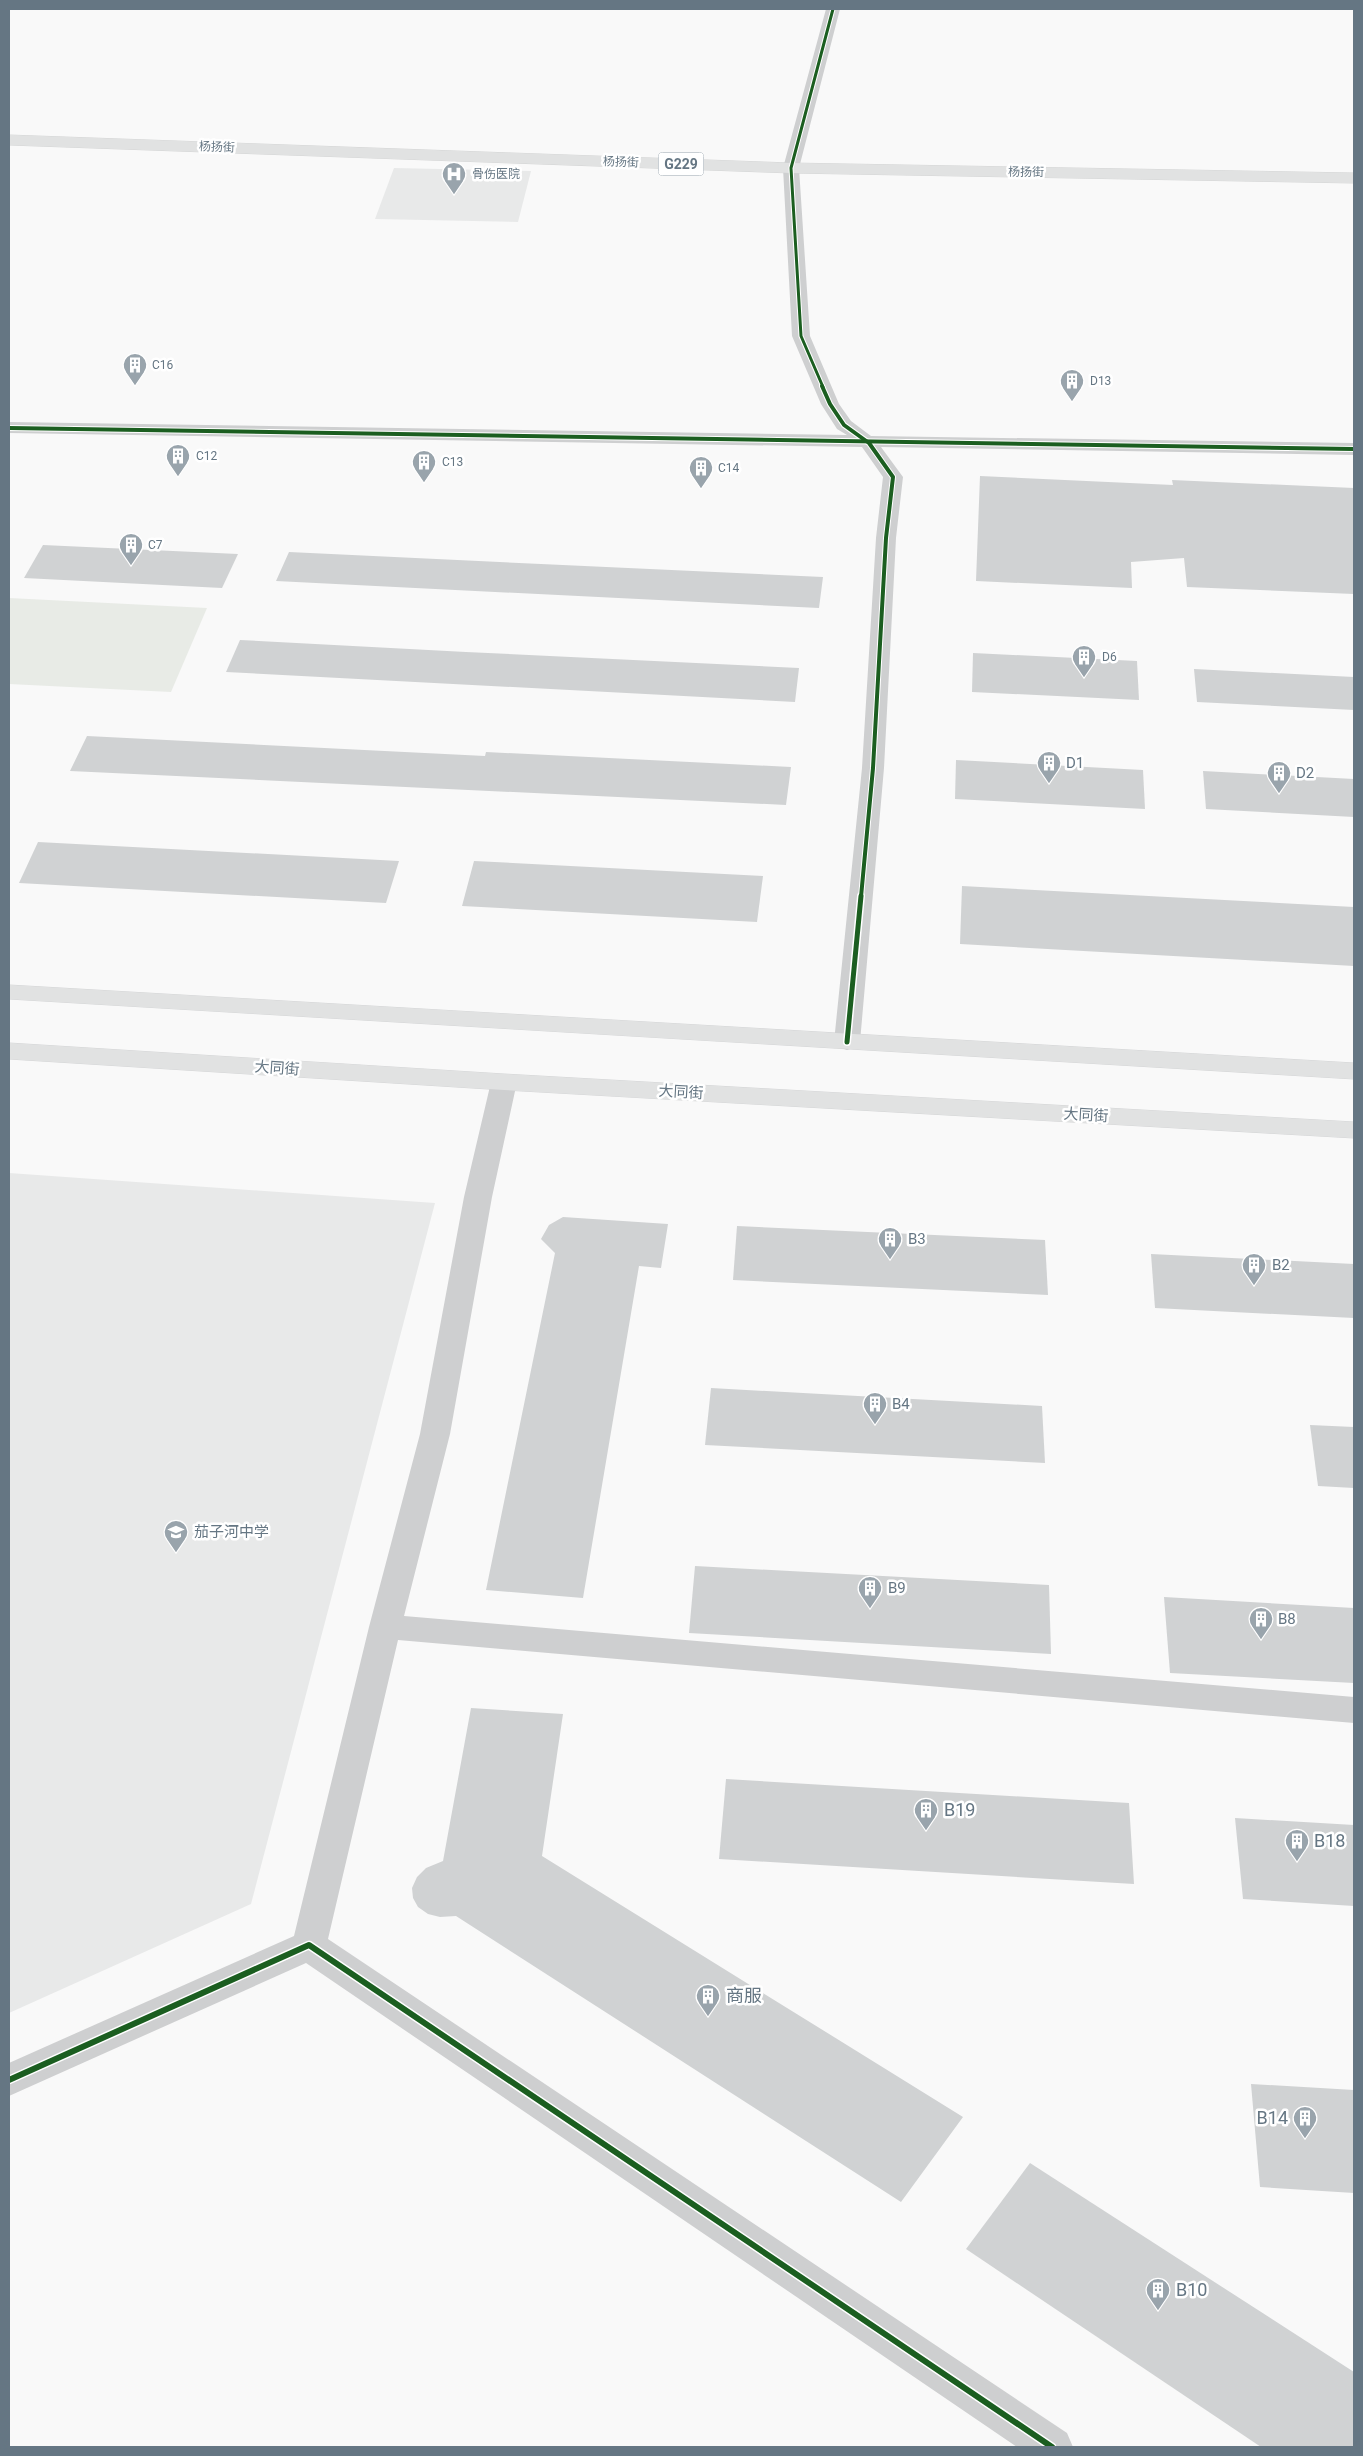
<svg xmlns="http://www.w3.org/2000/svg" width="1363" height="2456" font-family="Roboto,'Noto Sans SC',sans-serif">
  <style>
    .built { fill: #e8e9e9 }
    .green { fill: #e8ebe6 }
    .building { fill: #d0d2d3 }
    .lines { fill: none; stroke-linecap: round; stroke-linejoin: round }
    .primary-casing { stroke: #d5d6d7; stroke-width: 1 }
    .highway-casing { stroke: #d5d6d6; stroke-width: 1 }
    .street { fill: #cecfd0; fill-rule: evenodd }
    .primary { fill: #e1e2e2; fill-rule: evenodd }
    .highway { fill: #e1e2e2; fill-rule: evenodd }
    .cycleway-far3-casing { stroke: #fff; stroke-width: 5 }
    .cycleway-far2-casing { stroke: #fff; stroke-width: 6 }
    .cycleway-far1-casing { stroke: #fff; stroke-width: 8 }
    .cycleway-casing { stroke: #fff; stroke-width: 9 }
    .cycleway-far3 { stroke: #1b5e20; stroke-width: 3 }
    .cycleway-far2 { stroke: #1b5e20; stroke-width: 4 }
    .cycleway-far1 { stroke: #1b5e20; stroke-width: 5 }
    .cycleway { stroke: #1b5e20; stroke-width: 6 }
    .labels { text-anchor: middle; stroke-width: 5; stroke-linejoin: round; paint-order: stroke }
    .far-street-label { font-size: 12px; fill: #657683; stroke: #fff }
    .far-poi-label { font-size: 12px; fill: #657683; stroke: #fff; text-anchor: start }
    .shield { fill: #fff; stroke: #939fa8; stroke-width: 1 }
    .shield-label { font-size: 14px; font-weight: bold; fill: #657683 }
    .poi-label { font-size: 15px; fill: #657683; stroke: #fff; text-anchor: start }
    .street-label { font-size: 15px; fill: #657683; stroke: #fff }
    .near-poi-label { font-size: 18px; fill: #657683; stroke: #fff; text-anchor: start }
  </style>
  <rect width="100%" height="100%" fill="#f9f9f9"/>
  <g class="built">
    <path d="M394,168L531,171L518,222L375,219Z"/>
    <path d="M9,1173L435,1203L251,1904L9,2013Z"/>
  </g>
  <path class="green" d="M9,598L207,608L171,692L9,684Z"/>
  <g class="building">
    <path d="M980,476L1173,485L1172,480L1354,488V594L1187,587L1184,558L1131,562L1132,588L976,581Z"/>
    <path d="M43,545L238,554L222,588L24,578Z"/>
    <path d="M289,552L541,564L823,577L819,608L276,581Z"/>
    <path d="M240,640L466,652L799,668L795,702L226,672Z"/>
    <path d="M973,653L1137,661L1139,700L972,692Z"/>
    <path d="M1194,669L1354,677V710L1197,702Z"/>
    <path d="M87,736L485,756L486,752L791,767L786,805L70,771Z"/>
    <path d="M956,760L1143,770L1145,809L955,799Z"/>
    <path d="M1203,771L1354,779V817L1206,809Z"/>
    <path d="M38,842L399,861L386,903L19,883Z"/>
    <path d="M474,861L763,876L757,922L462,906Z"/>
    <path d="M962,886L1354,907V966L960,944Z"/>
    <path d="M563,1217L668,1224L661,1268L639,1266L583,1598L486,1590L555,1253L541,1239L549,1225Z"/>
    <path d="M737,1226L1045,1240L1048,1295L733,1280Z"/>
    <path d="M1151,1254L1354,1264V1318L1155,1308Z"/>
    <path d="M711,1388L1042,1406L1045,1463L705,1445Z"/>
    <path d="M1310,1425L1354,1427V1488L1318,1486Z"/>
    <path d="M695,1566L1049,1585L1051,1654L689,1633Z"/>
    <path d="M1164,1597L1354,1608V1683L1170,1673Z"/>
    <path d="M471,1708L563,1714L542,1856L963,2117L901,2202L456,1916L440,1917L428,1914L418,1907L413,1898L412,1888L417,1877L426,1868L443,1861Z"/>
    <path d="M726,1779L1129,1803L1134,1884L719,1859Z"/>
    <path d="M1235,1818L1354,1825V1906L1243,1899Z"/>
    <path d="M1251,2084L1354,2090V2193L1260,2187Z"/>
    <path d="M1030,2163L1354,2372V2447H1261L966,2249Z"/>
  </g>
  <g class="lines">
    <g class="primary-casing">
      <g id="primary">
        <path d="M9,985L1354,1063V1079L9,999Z"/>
        <path d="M9,1043L504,1074L1354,1122V1138L504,1090L9,1059Z"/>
      </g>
    </g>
    <g class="highway-casing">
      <path id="highway" d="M9,135L791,163L1354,173V183L791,173L9,145Z"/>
    </g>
    <g class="street">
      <path d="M826,9H840L799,168L810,336L839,404L851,421L871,436L1354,443V455L881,447L903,477L896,538L884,768L860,1042L856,1047L847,1050L838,1047L834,1042L862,768L876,538L883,477L862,447L9,433V422L847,435L837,429L821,404L792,336L783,168Z"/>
      <path d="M504,1074L513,1076L517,1082L492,1197L450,1434L404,1616L1354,1697V1723L398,1640L328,1939L1067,2433L1073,2447H1017L306,1963L9,2096V2063L294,1936L369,1627L420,1434L464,1197L491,1082L495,1076Z"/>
    </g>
    <use href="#primary" class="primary"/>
    <use href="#highway" class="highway"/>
    <g class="cycleway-far3-casing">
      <path id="cycleway-far3" d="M823,387L801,336L791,168L833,9"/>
    </g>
    <g class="cycleway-far2-casing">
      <g id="cycleway-far2">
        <path d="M822,386L830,404L844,425L869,443L893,477L886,538L873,768L861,897"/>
        <path d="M9,428L1354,449"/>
      </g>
    </g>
    <g class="cycleway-far1-casing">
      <path id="cycleway-far1" d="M847,1042L861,896"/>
    </g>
    <g class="cycleway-casing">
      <path id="cycleway" d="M9,2080L309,1945L1052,2447"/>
    </g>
    <use href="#cycleway-far3" class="cycleway-far3"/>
    <use href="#cycleway-far2" class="cycleway-far2"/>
    <use href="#cycleway-far1" class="cycleway-far1"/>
    <use href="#cycleway" class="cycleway"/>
  </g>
  <defs>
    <g id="hospital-pin" transform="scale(1.25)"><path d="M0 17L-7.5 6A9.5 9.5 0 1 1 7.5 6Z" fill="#99a4ac" stroke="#fff"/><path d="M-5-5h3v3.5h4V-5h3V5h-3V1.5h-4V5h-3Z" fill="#fff"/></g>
    <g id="building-pin" transform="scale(1.25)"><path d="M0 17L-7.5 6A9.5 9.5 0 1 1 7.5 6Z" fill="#99a4ac" stroke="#fff"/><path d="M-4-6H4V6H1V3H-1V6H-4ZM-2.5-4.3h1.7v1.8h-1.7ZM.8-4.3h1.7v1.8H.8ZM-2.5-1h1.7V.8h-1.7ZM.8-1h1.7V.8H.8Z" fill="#fff"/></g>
    <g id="school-pin" transform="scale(1.25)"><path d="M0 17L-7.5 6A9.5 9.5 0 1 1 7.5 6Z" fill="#99a4ac" stroke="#fff"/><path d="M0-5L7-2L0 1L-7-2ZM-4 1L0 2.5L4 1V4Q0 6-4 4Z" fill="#fff"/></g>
  </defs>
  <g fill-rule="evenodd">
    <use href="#hospital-pin" x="454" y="174"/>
    <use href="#building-pin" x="135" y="365"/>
    <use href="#building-pin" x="1072" y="381"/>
    <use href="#building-pin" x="178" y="456"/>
    <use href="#building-pin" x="424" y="462"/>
    <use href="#building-pin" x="701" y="468"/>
    <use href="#building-pin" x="131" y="545"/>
    <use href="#building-pin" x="1084" y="657"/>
    <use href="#building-pin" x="1049" y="763"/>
    <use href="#building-pin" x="1279" y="773"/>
    <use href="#building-pin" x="890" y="1239"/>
    <use href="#building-pin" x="1254" y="1265"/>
    <use href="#building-pin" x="875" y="1404"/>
    <use href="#school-pin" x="176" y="1532"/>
    <use href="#building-pin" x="870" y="1588"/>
    <use href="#building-pin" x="1261" y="1619"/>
    <use href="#building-pin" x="926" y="1810"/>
    <use href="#building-pin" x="1297" y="1841"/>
    <use href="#building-pin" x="708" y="1996"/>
    <use href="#building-pin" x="1305" y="2118"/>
    <use href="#building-pin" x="1158" y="2290"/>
  </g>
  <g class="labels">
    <g class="far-street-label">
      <text transform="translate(217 147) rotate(2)" y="4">杨扬街</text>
      <text transform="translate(621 162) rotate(2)" y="4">杨扬街</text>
      <text transform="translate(1026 172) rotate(1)" y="4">杨扬街</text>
    </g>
    <g class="far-poi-label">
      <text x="472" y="178">骨伤医院</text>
      <text x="152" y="369">C16</text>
      <text x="1090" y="385">D13</text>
      <text x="196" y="460">C12</text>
      <text x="442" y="466">C13</text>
      <text x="718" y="472">C14</text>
      <text x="148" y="549">C7</text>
      <text x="1102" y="661">D6</text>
    </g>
    <rect class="shield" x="658.5" y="152.5" width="45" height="23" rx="4"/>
    <g class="shield-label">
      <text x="681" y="169">G229</text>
    </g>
    <g class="poi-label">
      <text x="1066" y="768">D1</text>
      <text x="1296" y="778">D2</text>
      <text x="908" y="1244">B3</text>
      <text x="1272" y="1270">B2</text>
      <text x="892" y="1409">B4</text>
      <text x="194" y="1537">茄子河中学</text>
      <text x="888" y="1593">B9</text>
      <text x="1278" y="1624">B8</text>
    </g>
    <g class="street-label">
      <text transform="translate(277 1068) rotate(4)" y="5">大同街</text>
      <text transform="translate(681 1092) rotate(3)" y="5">大同街</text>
      <text transform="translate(1086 1115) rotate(3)" y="5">大同街</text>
    </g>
    <g class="near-poi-label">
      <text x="944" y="1816">B19</text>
      <text x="1314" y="1847">B18</text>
      <text x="726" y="2002">商服</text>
      <text x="1288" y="2124" text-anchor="end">B14</text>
      <text x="1176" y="2296">B10</text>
    </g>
  </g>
  <rect width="1363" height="2456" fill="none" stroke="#657683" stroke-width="20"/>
</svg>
